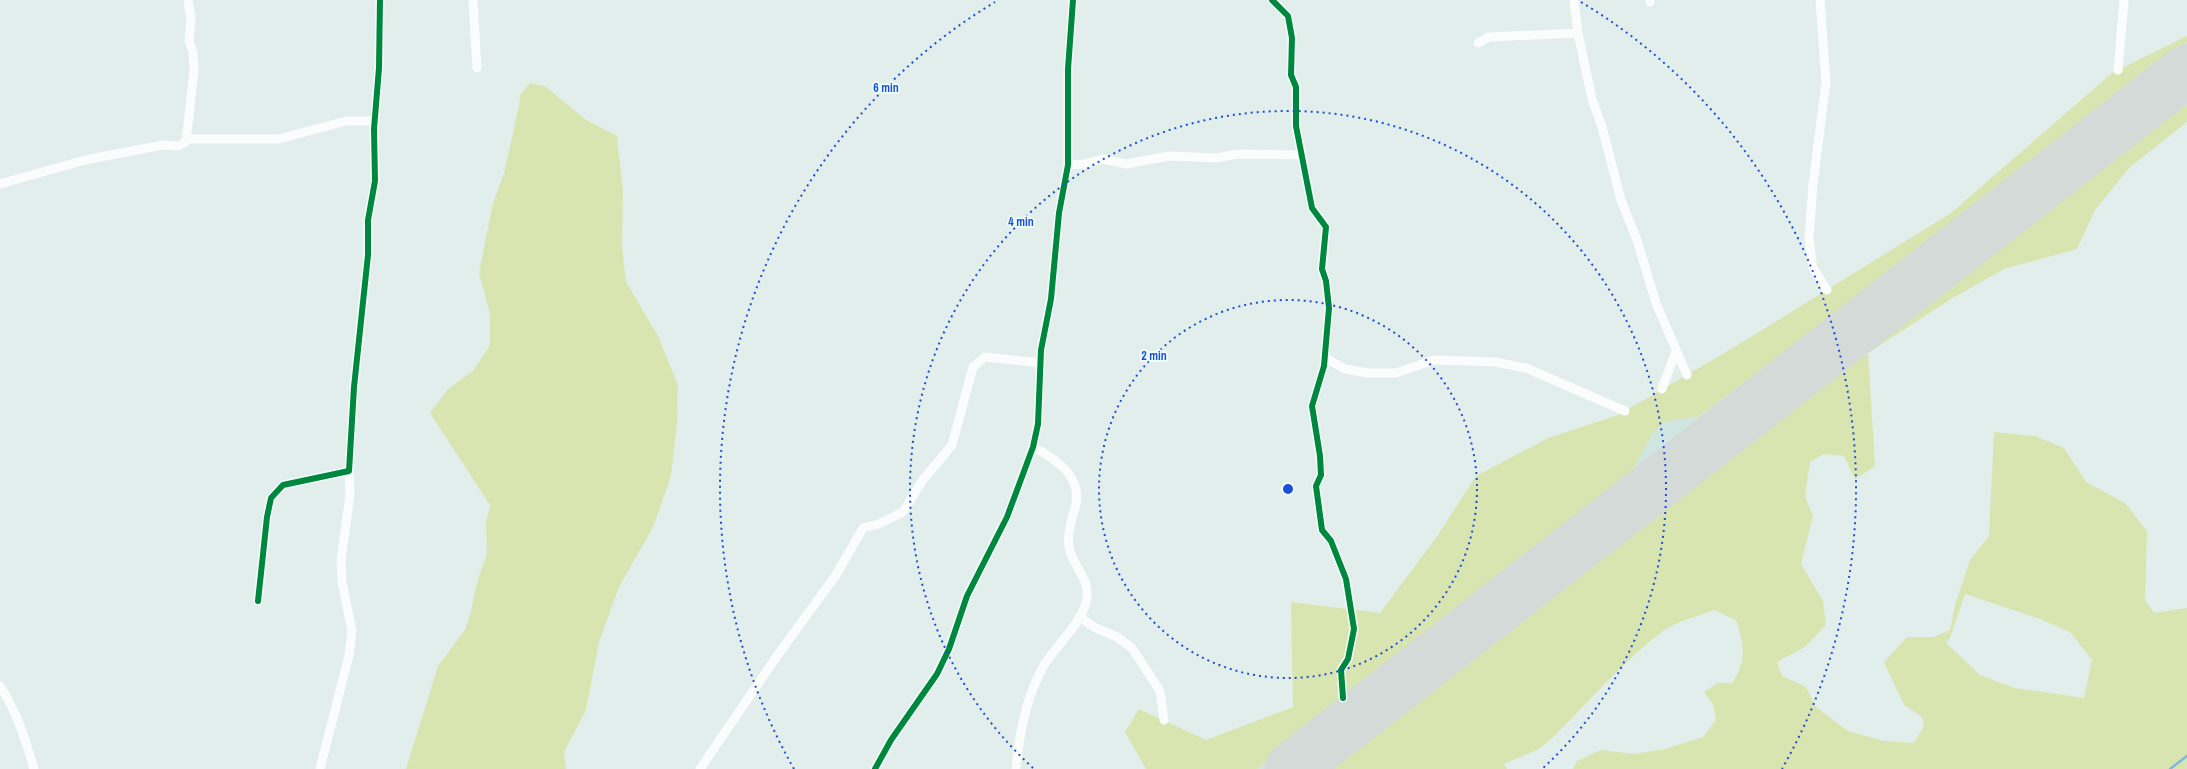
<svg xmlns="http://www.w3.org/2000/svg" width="2187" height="769" font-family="'Archivo Narrow',sans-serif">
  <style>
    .built { fill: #d0e6e1 }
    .green { fill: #d9e5b1; fill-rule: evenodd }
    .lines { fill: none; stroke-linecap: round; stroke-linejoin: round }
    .stream { stroke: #82b6e1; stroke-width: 2.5 }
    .runway { stroke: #d3dad8; stroke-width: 53 }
    .street { stroke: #fbfcfc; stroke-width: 9 }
    .cycleway-casing { stroke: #eefffb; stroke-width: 8 }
    .cycleway { stroke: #00873e; stroke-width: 6 }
    .ring { fill: none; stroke: #1d4ed8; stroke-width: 2; stroke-dasharray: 2 4 }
    .centre { fill: #1d4ed8; stroke: #eefffb; stroke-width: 2 }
    .ring-label { font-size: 12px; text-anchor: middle; font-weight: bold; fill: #1d4ed8; stroke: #eefffb; stroke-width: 3.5; stroke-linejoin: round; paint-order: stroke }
  </style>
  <rect width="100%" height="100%" fill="#e2eeeb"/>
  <path class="built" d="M2187,42V92L2124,142L1934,288L1725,444L1308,769H1257L1612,493L1630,475L1653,433L1667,421L1698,417L1988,199Z"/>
  <g class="green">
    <path d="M2187,36V42L1988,199L1698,417L1667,421L1653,433L1630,475L1612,493L1257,769H1146L1125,732L1139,709L1206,740L1293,707L1291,602L1380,613L1438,535L1476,476L1548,438L1618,415L1733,348L1951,213L2112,73Z"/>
    <path d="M530,83L545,86L586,120L617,136L623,192L622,247L626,282L658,336L678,385L677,423L671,476L653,527L619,587L599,642L586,710L564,752L566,769H406L438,666L465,630L470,615L478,579L487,554L486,523L490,505L430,413L448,389L473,371L490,345V314L479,273L493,203L504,173L519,106L520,95Z"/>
    <path d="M2187,92V122L2129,168L2095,210L2077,249L2004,269L1951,299L1868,353L1875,466L1855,479L1844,456L1824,454L1810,462L1805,496L1813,516L1801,564L1823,601L1826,625L1805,647L1777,662L1782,676L1806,687L1816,707L1848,731L1884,741L1914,743L1924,726L1922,717L1904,705L1884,662L1907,637H1934L1950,630L1955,605L1970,560L1989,536L1994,432L2035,436L2064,448L2086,482L2125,503L2147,531L2145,600L2154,613L2187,608V769H1573L1577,761L1601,750L1634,754L1665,749L1703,737L1716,720L1713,704L1704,692L1718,683H1732C1747,662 1744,644 1736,620L1714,610C1698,616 1678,621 1663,631C1622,662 1587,704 1550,740L1539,749L1504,764L1507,769H1308L1725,444L1934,288ZM1965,594L2040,619L2070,632L2092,660L2084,698L2014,688L1980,675L1946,643L1950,638Z"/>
  </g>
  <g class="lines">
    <path class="stream" d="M2170,769L2187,756"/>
    <path class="runway" d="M1291,769L2187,71"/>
    <g class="street">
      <path d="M473,0L477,68"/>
      <path d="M1272,0L1288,16L1292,38L1291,75L1296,87V126L1312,208L1326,227L1322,269L1326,281L1329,308L1324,366L1312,406L1320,456L1321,475L1316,486L1322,530L1331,541L1346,579L1354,629L1348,659L1341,670L1343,698"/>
      <path d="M1574,0L1578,33L1592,99L1602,127L1621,200L1637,240L1656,303L1687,375"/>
      <path d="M1650,0V2"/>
      <path d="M1820,0L1826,82L1813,184L1809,239L1813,268L1827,290"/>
      <path d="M1478,43L1489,37L1578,33"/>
      <path d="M2118,70L2124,0"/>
      <path d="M187,139H279L346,121H375"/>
      <path d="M1068,165L1085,164L1102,159L1126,164L1169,156L1217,158L1237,154L1302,155"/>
      <path d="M0,184L85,160L163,145L178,146L186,142L194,70L193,52L189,41L191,20L188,0"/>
      <path d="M1325,358L1345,369L1368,373H1396L1434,360L1495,362L1526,368L1625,411"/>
      <path d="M1662,389L1676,351"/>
      <path d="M258,601L267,517L271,498L283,485L349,471L354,387L368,255V220L375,181L374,129L379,68L380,0"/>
      <path d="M1079,617L1096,628L1117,637L1132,648L1160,691L1164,720"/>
      <path d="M0,686C17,712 25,739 34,769"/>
      <path d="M320,769L349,655L352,631L342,582L341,560L350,495L349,471"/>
      <path d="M700,769L777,656L836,575L863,528L879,524L903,512L922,481L952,445L973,367L985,357L1041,363"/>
      <path d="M875,769L891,740L937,674L949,649L967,596L1007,517L1033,447L1038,424L1041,350L1051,299L1059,213L1068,165V69L1073,0"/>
      <path d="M1016,769C1019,734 1026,698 1043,667C1054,647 1081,625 1086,602C1092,579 1073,569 1069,547C1067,534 1071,520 1075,508C1084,477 1056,459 1033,447"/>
    </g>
    <g class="cycleway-casing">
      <g id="cycleway">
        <path d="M1272,0L1288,16L1292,38L1291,75L1296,87V126L1312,208L1326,227L1322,269L1326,281L1329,308L1324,366L1312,406L1320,456L1321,475L1316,486L1322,530L1331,541L1346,579L1354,629L1348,659L1341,670L1343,698"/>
        <path d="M258,601L267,517L271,498L283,485L349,471L354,387L368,255V220L375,181L374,129L379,68L380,0"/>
        <path d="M875,769L891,740L937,674L949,649L967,596L1007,517L1033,447L1038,424L1041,350L1051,299L1059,213L1068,165V69L1073,0"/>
      </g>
    </g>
    <use href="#cycleway" class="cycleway"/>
  </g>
  <g class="ring">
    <circle cx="1288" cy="489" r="189"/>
    <path d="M1033 768A378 378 0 1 1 1543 768"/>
    <path d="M794 769A568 568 0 0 1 995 2M1581 2A568 568 0 0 1 1782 769"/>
  </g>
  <circle cx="1288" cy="489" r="6" class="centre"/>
  <g class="ring-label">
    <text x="886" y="92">6 min</text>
    <text x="1021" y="226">4 min</text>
    <text x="1154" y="360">2 min</text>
  </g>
</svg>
